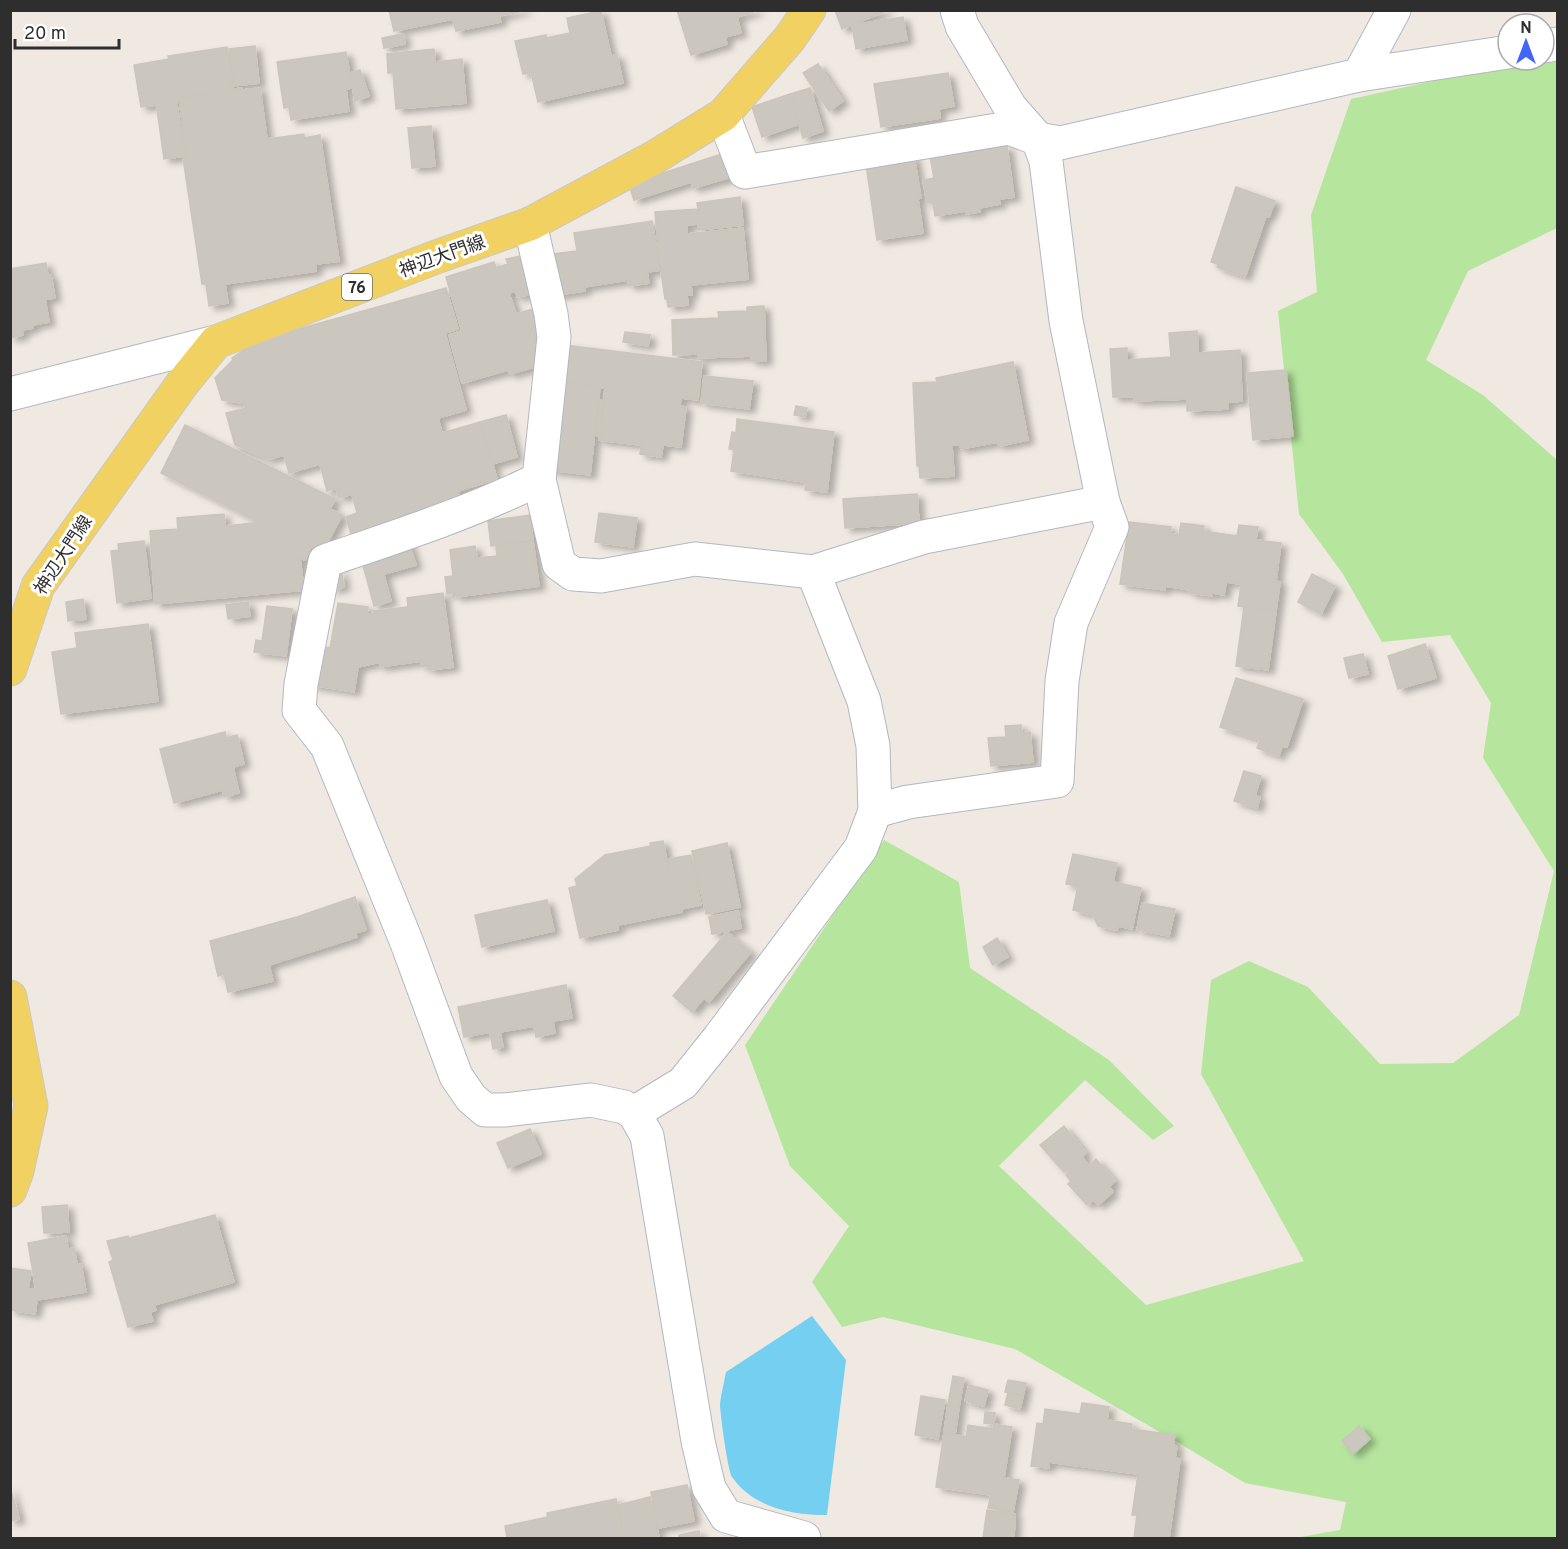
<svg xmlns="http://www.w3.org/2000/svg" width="1568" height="1549" font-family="Overpass,'Noto Sans JP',sans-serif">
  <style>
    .green { fill: #b6e59e }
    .water { fill: #75cff0 }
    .building { fill: #cbc7bf; stroke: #cbc5ba; stroke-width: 1.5; filter: url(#shadow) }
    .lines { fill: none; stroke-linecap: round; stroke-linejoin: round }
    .street-casing { stroke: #b4b7c1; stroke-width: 35 }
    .secondary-casing { stroke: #b4b7c1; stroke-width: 35 }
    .primary-casing { stroke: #c9c9c9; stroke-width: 35 }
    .street { stroke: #fff; stroke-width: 33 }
    .secondary { stroke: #fff; stroke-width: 33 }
    .primary { stroke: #f2d163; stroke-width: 33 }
    .labels { text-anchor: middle; stroke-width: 6; stroke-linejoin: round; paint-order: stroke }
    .shield { fill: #fff; stroke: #6d6d6d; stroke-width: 1.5 }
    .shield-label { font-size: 16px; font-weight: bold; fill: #2e2e2e }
    .street-label { font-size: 18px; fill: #2e2e2e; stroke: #fff }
  </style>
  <defs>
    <filter id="shadow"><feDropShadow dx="6" dy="4" stdDeviation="3" flood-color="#0004"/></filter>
  </defs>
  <rect width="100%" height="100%" fill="#efe9e1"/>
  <path class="green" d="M1557,53V228L1468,271L1426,360L1483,395L1557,460V1538H1295L1340,1530L1346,1502L1245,1483L1179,1443L1015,1349L883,1317L842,1327L812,1282L849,1226L790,1166L745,1045L884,840L959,882L970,968L1109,1060L1174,1126L1153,1140L1085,1080L999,1166L1146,1305L1304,1261L1201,1074L1211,980L1249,961L1308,987L1380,1064L1453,1063L1519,1015L1554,871L1483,758L1491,703L1450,635L1382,642L1343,574L1299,514L1278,311L1317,292L1311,215L1351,99L1528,60H1544Z"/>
  <path class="water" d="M812,1316L846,1360L827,1515C792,1515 754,1508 732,1477C728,1472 720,1413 720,1404C721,1394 724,1383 726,1372Z"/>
  <g class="building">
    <path d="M389,10H527L499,16L501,22L456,31L453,19L394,31Z"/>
    <path d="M677,10H759L737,17L741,33L725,37L727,44L691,55Z"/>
    <path d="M835,10H888L842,29Z"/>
    <path d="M601,11L611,56L617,55L623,83L538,102L531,72L523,74L515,41L546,35V38L570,33L567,18Z"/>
    <path d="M903,17L907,40L856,49L852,25Z"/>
    <path d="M403,34L405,44L384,48L382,38Z"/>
    <path d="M255,46L259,83L233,86L229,49Z"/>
    <path d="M227,47L233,90L156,102V105L141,107L134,65L169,59L168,56Z"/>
    <path d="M434,49L435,62L462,59L466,103L396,109L393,73H388L387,54Z"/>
    <path d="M346,52L352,88L346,89L349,111L291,120L289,107L284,108L277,62Z"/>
    <path d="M818,64L843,101L829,111L803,73Z"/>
    <path d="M360,70L369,96L355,101L350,73Z"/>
    <path d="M948,73L954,106L939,109L940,118L881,127L874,84Z"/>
    <path d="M242,88V90L260,88L267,139L304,134V138L320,135L339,261L316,264V271L225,284L228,303L209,306L206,284H202L183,158L187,157L179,98Z"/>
    <path d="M810,88L823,131L803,138L790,94Z"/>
    <path d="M790,94L799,124L762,137L752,107Z"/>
    <path d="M176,98L185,156L164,159L156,102Z"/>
    <path d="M431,126L435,166L412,168L408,128Z"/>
    <path d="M1007,146L1014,197L999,199L1000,204L979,208L980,212L966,214V211L935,216L933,202L927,203L923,180L934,178L930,156L969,149V152Z"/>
    <path d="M728,152L735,176L693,188L691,182L634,200L629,184Z"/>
    <path d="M914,156L921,198L918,199L923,233L877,240L866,164Z"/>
    <path d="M1236,187L1275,201L1269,217L1266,216L1245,277L1217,267L1218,264L1211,262Z"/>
    <path d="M740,197L743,225L699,230L698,224L687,225V234L743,228L748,279L691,285L692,295H687L688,305L668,307L667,299H665L660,264L655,212L698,209L697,203Z"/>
    <path d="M652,221L660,270L647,272L649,283L629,286L628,280L584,287L585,291L551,296L545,255L577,251L574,233Z"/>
    <path d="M526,255L534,294L517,297L516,291L509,293L516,314L533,309L540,333L536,334L541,352L535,353L538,366L510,374L508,370L462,383L449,335L462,331L446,277L494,262L496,268L508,264L506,259Z"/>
    <path d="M46,263L48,276L51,275L55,298L45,299L49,322L33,325V328L22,330L23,335L10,338V269Z"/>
    <path d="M446,288L458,329L445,333L466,410L438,418L442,433L480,422L497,479L458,491L461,503L351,534L346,517L357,513L352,494L339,498L336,488L327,491L320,464L289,473L284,455L270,459L235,445L226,413L246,408L244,403L222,400L215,378L233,360L232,358L259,340Z"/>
    <path d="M764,306L766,361H751V356L698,358V354L673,355L672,320L719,318L718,312L747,311V307Z"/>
    <path d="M1197,331L1198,353L1240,350L1242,401L1228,402V409L1187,411V399L1134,401V397H1113L1110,349L1127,348V360L1171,357L1169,333Z"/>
    <path d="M625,332L650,335L648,346L623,342Z"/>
    <path d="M564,345L702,362L698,400L681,398L680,406L686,407L681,447L663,445L661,457L640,454L641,445L599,440L605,388L560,381Z"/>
    <path d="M1013,362L1028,440L999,446L998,442L961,449L960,445H952L954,476L920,478L919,466H917L913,383L937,382L936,378Z"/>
    <path d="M1286,370L1293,436L1253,440L1247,373Z"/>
    <path d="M704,376L753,381L749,409L701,403Z"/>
    <path d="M560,381L600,387L590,475L549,470Z"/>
    <path d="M599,400L604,401L600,436L595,435Z"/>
    <path d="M796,406L807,408L805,417L794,415Z"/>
    <path d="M506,415L517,457L492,464L480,422Z"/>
    <path d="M737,419L834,432L827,492L805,490L806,479L804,478V482L731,471L734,450L729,449L732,432L736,433Z"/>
    <path d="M185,425L335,499L330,509L342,515L322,553L311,547L305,560L300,558L304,590L155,604L150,531L178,529L177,518L224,514L225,526L253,523L255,520L161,473Z"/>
    <path d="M917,494L919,523L845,528L843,499Z"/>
    <path d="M599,513L637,518L633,547L595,542Z"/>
    <path d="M530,515L533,541L491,546L488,521Z"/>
    <path d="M1129,522L1171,527L1170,534L1179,535L1181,523L1204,526L1203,531L1237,536L1239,525L1258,527L1256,540L1281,543L1276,581L1280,582L1276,611L1238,606L1241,584L1226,582L1224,595L1212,593V596L1190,593L1191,590L1165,586V590L1120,584Z"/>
    <path d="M407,538L416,565L384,574L383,572L366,576L359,552Z"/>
    <path d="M144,541L151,598L117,603L111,551L119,550L118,544Z"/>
    <path d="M533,541L539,586L456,597V593L447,594L445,577L453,576L450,550L475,546L477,558L497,556L496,545Z"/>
    <path d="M341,569L344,587L330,590Z"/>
    <path d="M383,572L391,601L374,606L366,576Z"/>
    <path d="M1312,574L1335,586L1321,614L1298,602Z"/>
    <path d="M443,593L453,667L430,670L429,666L422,667L421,661L380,667V662L358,667L354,692L310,685L316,646L330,648L338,603L368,607L367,614H374L373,611L408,607L407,598Z"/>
    <path d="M83,599L86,619L68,621L66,602Z"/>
    <path d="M248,602L250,616L228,619L226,605Z"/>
    <path d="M267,606L292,609L286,656L254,652L256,640L262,641Z"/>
    <path d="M1244,607L1276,611L1268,670L1236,666Z"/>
    <path d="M148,624L158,701L61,714L52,652L77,648L75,633Z"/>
    <path d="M1425,644L1436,678L1398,689L1388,656Z"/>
    <path d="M1363,654L1368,674L1349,678L1344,658Z"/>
    <path d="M1236,678L1303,699L1287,747L1282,746L1279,756L1257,748L1260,740L1220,727Z"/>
    <path d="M1021,725L1022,733L1030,732L1033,762L991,766L988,738L1006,737L1005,726Z"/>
    <path d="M225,732L226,738L237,735L244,764L233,767L239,793L224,797L223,790L174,803L160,749Z"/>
    <path d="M1244,771L1261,776L1255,796L1260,797L1257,808L1234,801Z"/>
    <path d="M663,841L668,867H670L668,859L691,855L701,905L681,909L682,912L618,925V930L580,938L569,888L577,886L575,879L605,855L651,846L650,843Z"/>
    <path d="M727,843L740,907L706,914L692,851Z"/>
    <path d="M1073,854L1117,863L1113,882L1141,888L1132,929L1118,926L1117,930L1098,926L1093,915L1073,910L1078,886L1066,884Z"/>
    <path d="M355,897L366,930L355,933L357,937L269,965L273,981L228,992L224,974L218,976L210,941L297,917Z"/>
    <path d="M547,900L554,931L482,947L475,915Z"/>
    <path d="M1142,903L1175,909L1169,936L1137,930Z"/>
    <path d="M738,911L741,928L712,934L709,917Z"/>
    <path d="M727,932L751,952L709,1002L704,998L692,1012L673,996Z"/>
    <path d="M997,938L1008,957L993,965L983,947Z"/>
    <path d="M566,985L572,1018L553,1021L555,1033L536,1037L534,1026L500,1032L503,1047L493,1049L490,1032L464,1037L458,1007Z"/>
    <path d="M1064,1126L1086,1153L1082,1157L1089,1166L1096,1159L1115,1181L1109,1187L1113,1192L1098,1205L1093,1200L1087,1205L1068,1184L1071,1181L1066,1175L1071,1171L1068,1169L1064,1172L1040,1145Z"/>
    <path d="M530,1129L541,1154L508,1168L497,1143Z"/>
    <path d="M67,1205L69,1232L44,1233L42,1207Z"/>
    <path d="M215,1215L234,1282L154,1305L156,1310L150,1312L153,1321L128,1327L109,1262L113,1260L107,1241L128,1236L129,1238Z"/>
    <path d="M66,1236L68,1249L74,1248L77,1264H81L86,1292L37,1300L35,1314L10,1310V1268L31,1271L28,1289L36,1290L28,1243Z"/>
    <path d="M953,1376L964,1378L959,1407L948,1405Z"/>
    <path d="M1008,1380L1026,1383L1023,1396L1005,1392Z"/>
    <path d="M969,1385L988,1390L984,1406L965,1401Z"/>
    <path d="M1008,1392L1023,1396L1020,1409L1005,1405Z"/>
    <path d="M921,1396L945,1400L938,1439L915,1435Z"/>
    <path d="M1082,1403L1109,1407L1107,1420L1132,1424L1131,1429L1175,1435L1173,1445L1177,1446L1175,1458L1180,1459L1169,1538H1134L1137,1515H1132L1138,1474L1049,1462V1468L1031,1466L1037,1423L1043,1424L1045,1409L1080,1414Z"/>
    <path d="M948,1405L959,1407L955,1435L944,1433Z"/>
    <path d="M985,1412L995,1413L994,1424L984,1423Z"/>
    <path d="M994,1424L1012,1427L1004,1478L1019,1480L1013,1512L988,1508L991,1495L936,1487L944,1433L966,1437L968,1425L993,1429Z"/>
    <path d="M1359,1426L1370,1439L1353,1454L1342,1441Z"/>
    <path d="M687,1485L694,1521L658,1528L651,1492Z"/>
    <path d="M10,1487L19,1519L10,1521Z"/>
    <path d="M650,1497L659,1537L625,1538L618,1505Z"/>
    <path d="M616,1499L624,1538H507L505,1526L548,1517L547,1513Z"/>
    <path d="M987,1510L1015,1514L1014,1538H983Z"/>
    <path d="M699,1531L700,1538H679V1535Z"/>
  </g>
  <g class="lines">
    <g class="street-casing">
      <g id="street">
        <path d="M1544,46L1558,44"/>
        <path d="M1359,75L1394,10"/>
        <path d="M723,115L745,172L1009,128L1038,139L1010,107L962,26L957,10"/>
        <path d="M1038,139L1060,143L1359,75L1508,52"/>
        <path d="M530,224L551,314L554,337L539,479L559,564L573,574L601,576L695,559L813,572L924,537L1103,502"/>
        <path d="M539,479C470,513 398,536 325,561L301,684L299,710L327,746L407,943L456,1076L471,1098L485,1110H504L591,1100L624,1107L634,1113L647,1136L698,1441L709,1488L726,1516L804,1538"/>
        <path d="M875,811L908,802L1057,781L1062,681L1071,623L1112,527L1103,502L1066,321L1046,161L1038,139"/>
        <path d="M634,1113L683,1083L719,1038L861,848L875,811L873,746L864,701L813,572"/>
      </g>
    </g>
    <g class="secondary-casing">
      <path id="secondary" d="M10,394L216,342"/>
    </g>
    <g class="primary-casing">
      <g id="primary">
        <path d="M10,669L38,586L182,384L216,342L436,257L530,224L655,157L723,115L790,38L809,10"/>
        <path d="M10,997L31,1106L17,1171L10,1190"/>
      </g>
    </g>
    <use href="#street" class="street"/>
    <use href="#secondary" class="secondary"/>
    <use href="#primary" class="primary"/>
  </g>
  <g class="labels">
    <rect class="shield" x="342" y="274" width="30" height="26" rx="4.5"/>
    <g class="shield-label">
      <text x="357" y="293">76</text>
    </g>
    <g class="street-label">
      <text transform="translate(442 256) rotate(-20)" y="6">神辺大門線</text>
      <text transform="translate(63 555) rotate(-57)" y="6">神辺大門線</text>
    </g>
  </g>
  <rect width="1568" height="1549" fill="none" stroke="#2e2e2e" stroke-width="24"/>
  <g transform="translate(1526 42)"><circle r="28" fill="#ffffff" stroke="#ababab" stroke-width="1.5"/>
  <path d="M0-4.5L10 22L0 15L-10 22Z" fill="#4264fb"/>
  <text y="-9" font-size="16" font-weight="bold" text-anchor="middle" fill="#2e2e2e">N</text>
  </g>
  <path d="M15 39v9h104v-9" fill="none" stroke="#2e2e2e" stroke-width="3"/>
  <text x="24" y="39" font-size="18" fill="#2e2e2e" stroke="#ffffff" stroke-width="4.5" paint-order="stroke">20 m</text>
</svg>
